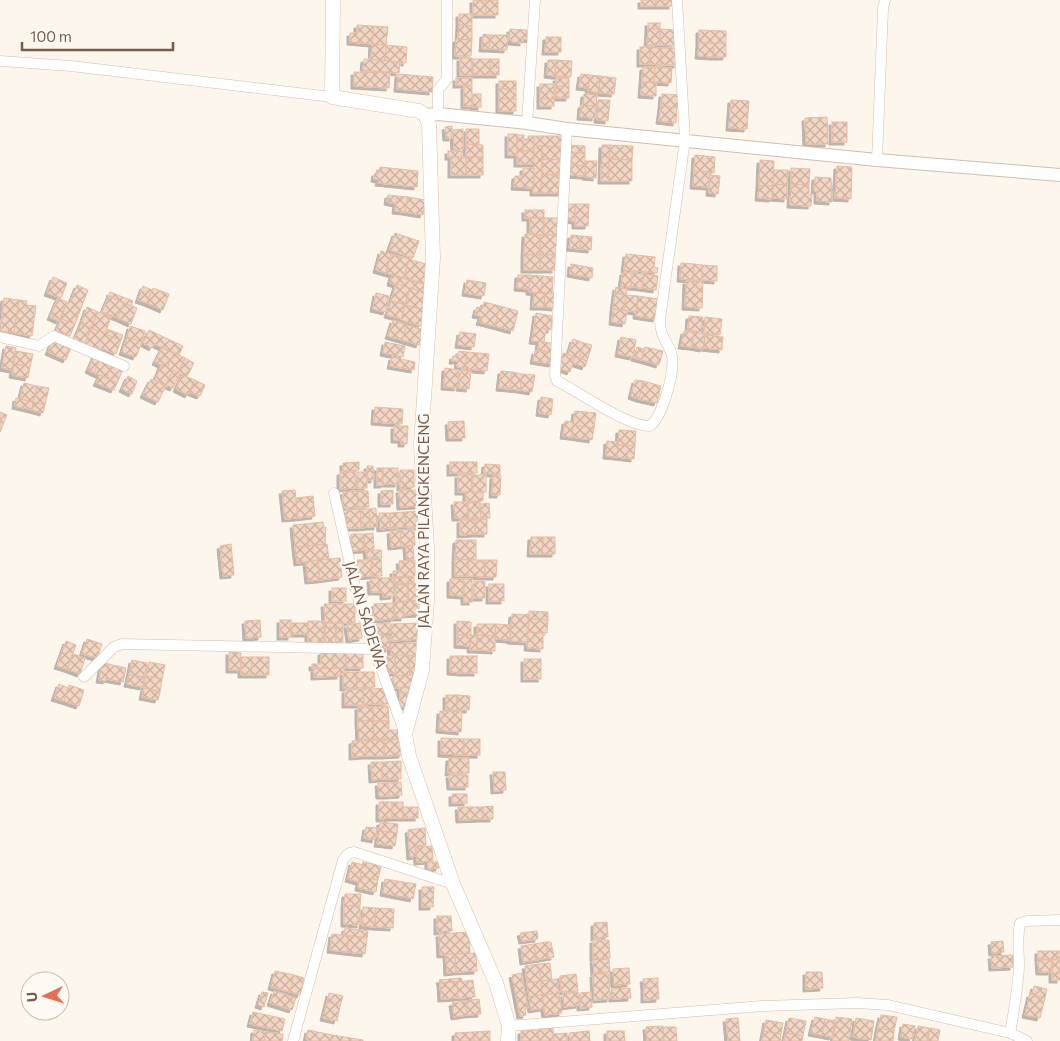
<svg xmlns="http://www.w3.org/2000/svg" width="1060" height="1041" font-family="Commissioner,sans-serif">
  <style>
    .building { fill: url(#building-cross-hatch); stroke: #e6bba3; filter: url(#shadow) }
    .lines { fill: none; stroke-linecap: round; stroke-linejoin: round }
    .minor-casing { stroke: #d1beb0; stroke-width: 11 }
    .tertiary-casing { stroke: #d1beb0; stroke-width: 14 }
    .secondary-casing { stroke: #d6c0b0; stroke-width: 15 }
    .minor { stroke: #fff; stroke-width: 10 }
    .tertiary { stroke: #fff; stroke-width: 12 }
    .secondary { stroke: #fff; stroke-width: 14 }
    .labels { text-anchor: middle; stroke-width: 4.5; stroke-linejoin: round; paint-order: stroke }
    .street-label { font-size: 15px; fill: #7a5c4d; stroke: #fffaf3 }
  </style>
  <defs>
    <pattern id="building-cross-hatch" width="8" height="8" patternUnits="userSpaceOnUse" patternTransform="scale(1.25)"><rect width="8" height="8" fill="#f3d5c3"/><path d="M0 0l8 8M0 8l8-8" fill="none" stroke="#cab0a1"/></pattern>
    <filter id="shadow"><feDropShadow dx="-3" dy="3" stdDeviation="0" flood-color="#0004"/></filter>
  </defs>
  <rect width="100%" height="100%" fill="#fdf6ec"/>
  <g class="building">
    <rect x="473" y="0" width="13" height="15"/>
    <rect x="486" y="0" width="12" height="15"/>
    <rect x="641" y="0" width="15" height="6"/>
    <rect x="656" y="0" width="16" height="6"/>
    <path d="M459,14H472V26L459,25Z"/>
    <rect x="648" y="23" width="12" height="6"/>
    <path d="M357,25L374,26L372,44L350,42V33H357Z"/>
    <path d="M459,25L472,26V40L458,39Z"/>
    <path d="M374,26L388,27L386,45L372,44Z"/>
    <path d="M510,29L527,30L526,34H531V40L523,39V43L511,42V39H509Z"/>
    <path d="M648,29H660V45H647Z"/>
    <path d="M660,29L676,30L675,46L660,45Z"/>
    <path d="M699,30L726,31V44L699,43Z"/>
    <path d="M483,34L490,35L489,49H482Z"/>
    <path d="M490,35H508L507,50L489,49Z"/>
    <path d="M546,37H561V52H545Z"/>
    <path d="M456,39L472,40L471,56H455Z"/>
    <path d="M699,43H714L713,57L698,56Z"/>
    <path d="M714,43L726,44V57H713Z"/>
    <path d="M372,44L386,45L385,61L371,60Z"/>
    <path d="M386,45L407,47L406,63L385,61Z"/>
    <rect x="640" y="47" width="10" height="17"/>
    <path d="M650,47L661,48V65L650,64Z"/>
    <rect x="661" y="48" width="16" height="17"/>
    <rect x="460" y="58" width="12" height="17"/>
    <path d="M364,59L400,62L399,73L363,70Z"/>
    <rect x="473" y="59" width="17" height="16"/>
    <rect x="490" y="59" width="9" height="16"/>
    <path d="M548,60H556L555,76L547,75Z"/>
    <path d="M556,60L572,61L571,77L555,76Z"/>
    <path d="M643,67H655L654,82H642Z"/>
    <path d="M655,67L672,68L671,83L654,82Z"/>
    <path d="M354,72L390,73L389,88L354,86Z"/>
    <path d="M398,74L433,77L432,92L397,89Z"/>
    <path d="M581,74L590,75L588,88L579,87Z"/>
    <path d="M590,75L600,76L599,93L588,91Z"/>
    <path d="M600,76L616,78L614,94L599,93Z"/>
    <rect x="456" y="78" width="16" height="7"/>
    <path d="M556,78H569V87L556,86Z"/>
    <rect x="499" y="81" width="17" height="8"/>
    <path d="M642,82L656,83V96L641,95Z"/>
    <rect x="540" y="84" width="14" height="15"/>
    <rect x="464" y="86" width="8" height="20"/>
    <path d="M556,86L569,87V98H556Z"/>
    <rect x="499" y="89" width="17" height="10"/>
    <rect x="473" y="94" width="8" height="13"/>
    <path d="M584,94L597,95L596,106L583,105Z"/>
    <path d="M662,94L679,95L677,108L661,106Z"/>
    <rect x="499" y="99" width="17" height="12"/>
    <rect x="540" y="99" width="14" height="7"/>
    <path d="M598,100H610L608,121L597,120Z"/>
    <path d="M731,100L749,101L747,129L729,128Z"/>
    <path d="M581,105L596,106L595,118L580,117Z"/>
    <path d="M661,106L677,108L676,123L659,121Z"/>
    <path d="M827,117L828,144H806L805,118Z"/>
    <rect x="832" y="122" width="15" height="20"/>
    <path d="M452,126V138H446L445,127Z"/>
    <path d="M463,129V149H454L453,130Z"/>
    <path d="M466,129H479V145L466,144Z"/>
    <rect x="508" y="134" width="9" height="21"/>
    <path d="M517,135H524L523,151H517Z"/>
    <path d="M528,136H534V151H523V140H528Z"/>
    <path d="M534,136H564V147L534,146Z"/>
    <path d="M466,144L483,145V157H466Z"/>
    <path d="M569,145L585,146V153H569Z"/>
    <path d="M602,145H610L609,181H601Z"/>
    <path d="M610,145L633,146L632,160L609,159Z"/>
    <path d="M534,146H542L541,193H533Z"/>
    <path d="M542,146L564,147V160L542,159Z"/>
    <rect x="448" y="151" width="14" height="6"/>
    <rect x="517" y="151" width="17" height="13"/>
    <path d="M569,153H585V166L568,165Z"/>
    <path d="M695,155L715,157L714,173L694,171Z"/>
    <rect x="451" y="157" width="15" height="18"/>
    <rect x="466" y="157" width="17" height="18"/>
    <path d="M542,159L564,160L563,175H542Z"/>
    <path d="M609,159L632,160V181H609Z"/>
    <path d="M760,160L774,161L773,186H759Z"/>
    <path d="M585,161H597L596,178L585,177Z"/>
    <path d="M568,165L585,166V176L568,175Z"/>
    <path d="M837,166L852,167L851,199L835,198Z"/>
    <path d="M380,167L418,171L417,187L378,183L379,180L374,179L375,173H379Z"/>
    <path d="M523,168H534V188L514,187L515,176H523Z"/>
    <path d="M791,168L810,169L809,185L791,184Z"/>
    <path d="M774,170H788L787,185L773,184Z"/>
    <path d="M694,171L710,172L709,187L693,186Z"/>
    <path d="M542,175H563V193H541Z"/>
    <path d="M710,175L720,176L718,194L709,193Z"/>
    <path d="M815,177L831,178L832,202L817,201V191H814Z"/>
    <path d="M773,184L787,185V199L772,198Z"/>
    <path d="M791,184L809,185V195H812L811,206L790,205Z"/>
    <path d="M759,186H773L772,199L758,198Z"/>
    <path d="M388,195L397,196L396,204L387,202Z"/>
    <path d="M397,196L408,197L405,212L395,211Z"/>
    <path d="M408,197L425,200L423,215L405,212Z"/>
    <path d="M567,204H575V221L567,220Z"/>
    <path d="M575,204H589L588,226H575Z"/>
    <rect x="525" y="210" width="19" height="8"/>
    <path d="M530,218H544V235L530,234Z"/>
    <path d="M544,218H559L558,235H544Z"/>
    <path d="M395,233L419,241L413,258L389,250Z"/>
    <path d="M525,234L540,235V255H524Z"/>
    <rect x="540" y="235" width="18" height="20"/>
    <path d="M571,235L581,236L580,249L569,248Z"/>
    <path d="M581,236L592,237L591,250L580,249Z"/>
    <path d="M381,251L391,254L386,273L376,270Z"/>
    <path d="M391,254L409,259L404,278L386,273Z"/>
    <path d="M626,254L655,257L654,267L658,268L657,273L624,270Z"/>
    <rect x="524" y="255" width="16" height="15"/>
    <rect x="540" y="255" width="15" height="15"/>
    <path d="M409,259L429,265V285L404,278Z"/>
    <path d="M681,263L694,264L693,280L680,279Z"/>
    <path d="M571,264L593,268L592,278L570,274Z"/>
    <path d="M694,264L702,265V280H693Z"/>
    <path d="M702,265L717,266V281L702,280Z"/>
    <path d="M623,272L632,273L631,287L621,286Z"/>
    <path d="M632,273L644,274L642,288L631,287Z"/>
    <path d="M644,274L658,276L656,290L642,288Z"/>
    <path d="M392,275L430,286L428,293L390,283Z"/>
    <path d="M518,275H530L529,289L517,288Z"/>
    <path d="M530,275L542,276L541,293L529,292Z"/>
    <path d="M542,276L553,277L552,294L541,293Z"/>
    <path d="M53,277L67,283L61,298L47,293Z"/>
    <path d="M467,280L486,283L484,296L465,293Z"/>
    <path d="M686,281L703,282L702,308L685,307Z"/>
    <path d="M396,284L410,288L405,305L391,301Z"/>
    <path d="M77,285L88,290L75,324L61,319L67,302L70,303Z"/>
    <path d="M143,286L152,290L147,303L138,300Z"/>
    <path d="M616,287L627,289L626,295L615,293Z"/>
    <path d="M153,288L169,294L163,310L147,303Z"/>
    <path d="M410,288L428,293L423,310L405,305Z"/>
    <path d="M110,292L133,301L131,306L109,296Z"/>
    <path d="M376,293L389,296L386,312L373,309Z"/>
    <path d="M534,293H545L544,307H533Z"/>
    <path d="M545,293L555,294V308L544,307Z"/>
    <path d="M615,293L626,295L624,310L613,309Z"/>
    <path d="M626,295L638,296L636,312L624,310Z"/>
    <path d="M109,296L124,303L118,318L102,312Z"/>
    <path d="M638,296L658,299L656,319L636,316Z"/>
    <path d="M4,298L19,300L14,333L0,331Z"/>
    <path d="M58,298L67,302L59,321L50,317Z"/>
    <path d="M19,300L27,301L26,305L36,306L32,336L14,333Z"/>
    <path d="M391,301L405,305L402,319L387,315Z"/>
    <path d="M484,302L500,306L495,326L479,322L481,316L475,315L477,307L483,308Z"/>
    <path d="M124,303L137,308L131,324L118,318Z"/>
    <path d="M405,305L425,310L421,326L401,320Z"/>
    <path d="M500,306L518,311L513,331L495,326Z"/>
    <path d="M87,307L98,312L91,328L81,324Z"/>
    <path d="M613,309L627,311L625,324L612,322Z"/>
    <path d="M98,312L111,317L105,334L91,328Z"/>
    <path d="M536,313L552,316L551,330L534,328Z"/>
    <path d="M689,316L703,317L701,332L688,330Z"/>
    <path d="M705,317L722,319L720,335L704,333Z"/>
    <path d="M61,319L75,324L70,336L56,331Z"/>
    <path d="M393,320L407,325L402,340L388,336Z"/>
    <path d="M81,324L91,328L84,346L73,342Z"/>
    <path d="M407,325L424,330L419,345L402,340Z"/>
    <path d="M130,326L145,331L142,342L127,337Z"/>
    <path d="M91,328L121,340L116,354L101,348L99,353L84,346Z"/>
    <path d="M534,328L546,329L544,342L532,341Z"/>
    <path d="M107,329L123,335L121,340L105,334Z"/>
    <path d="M149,330L183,346L179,355L154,344L152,348L143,343Z"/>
    <path d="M684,331L694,332L692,347L681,346Z"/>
    <path d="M460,332L476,334L474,347L458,345Z"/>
    <path d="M694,332L705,334L703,349L692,347Z"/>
    <path d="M705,335L723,337L722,350L704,348Z"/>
    <path d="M54,337L72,345L66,360L48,352Z"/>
    <path d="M127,337L142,342L136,357L122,352Z"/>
    <path d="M621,337L636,340L633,357L618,354Z"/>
    <path d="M573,339L584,343L579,359L568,355Z"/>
    <path d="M539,341L556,344L554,352L538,350Z"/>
    <path d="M385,342L405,346L403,357L383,353Z"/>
    <path d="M584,343L592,345L587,361L579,359Z"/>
    <path d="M6,346L16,348L12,370L2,368Z"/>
    <path d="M637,347L644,349L642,360L634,358Z"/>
    <path d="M645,347L663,351L659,365L642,360Z"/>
    <path d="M162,348L174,353L167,368L155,362Z"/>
    <path d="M16,351L33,354L30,367L14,364Z"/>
    <path d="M459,351L467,352L465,368L457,367L458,361H452L453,356H458Z"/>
    <path d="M535,351L554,353L552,364L533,361Z"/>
    <path d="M467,352L478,353L476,370L465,368Z"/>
    <path d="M174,353L185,358L178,373L167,368Z"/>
    <path d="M478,353L489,354L487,371L476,370Z"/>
    <path d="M563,353L575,357L570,372L559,368Z"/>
    <path d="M95,354L101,356L94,373L88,370Z"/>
    <path d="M101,356L113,362L106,378L94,373Z"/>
    <path d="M392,357L415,362L414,370L390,366Z"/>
    <path d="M575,357L587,361L585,367L573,363Z"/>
    <path d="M185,358L194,363L187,377L178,373Z"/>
    <path d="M113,362L124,367L117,383L106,378Z"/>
    <path d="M14,364L30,367L28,378L12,375Z"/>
    <path d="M161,365L173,370L166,385L155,380Z"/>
    <path d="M445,368L459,370L457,388L444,387Z"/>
    <path d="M173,370L180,374L173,388L166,385Z"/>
    <path d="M461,370L471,371L469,389L459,388Z"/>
    <path d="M501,371L512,372L510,389L499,388Z"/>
    <path d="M512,372L522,374L520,390L510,389Z"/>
    <path d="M522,374L535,375L532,392L520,390Z"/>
    <path d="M100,375L117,383L114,390L96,383Z"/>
    <path d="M182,375L195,380L188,395L176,389Z"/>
    <path d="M128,376L137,381L132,394L122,389Z"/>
    <path d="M151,379L166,386L158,402L143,395Z"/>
    <path d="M195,380L205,385L200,396L189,392Z"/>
    <path d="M635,380L643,381L639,399L631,396Z"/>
    <path d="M643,381L661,386L657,403L639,399Z"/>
    <path d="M24,383L37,386L33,402L20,399Z"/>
    <path d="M37,386L49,388L45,405L33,402Z"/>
    <path d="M541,397L553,399L551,415L539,413Z"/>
    <path d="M16,398L33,402L32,410L15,406Z"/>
    <path d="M33,402L45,405L43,413L32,410Z"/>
    <path d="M375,407L403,409L402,424L374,422Z"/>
    <path d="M575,411L596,413L594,428L573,425Z"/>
    <path d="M0,412L7,415L0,432Z"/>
    <path d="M464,421L465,438H449L448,422Z"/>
    <path d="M565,421L574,422L572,437L563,436Z"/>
    <path d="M573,425L594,428L592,440L572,437Z"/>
    <path d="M394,426H408L407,444H401V440H394Z"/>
    <path d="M619,430L636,431L635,446L618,445Z"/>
    <path d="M607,441L618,442L617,457L606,456Z"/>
    <path d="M618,445L635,446L634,459L617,457Z"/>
    <path d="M359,462V470L343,471V463Z"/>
    <rect x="450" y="462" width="27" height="11"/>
    <path d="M485,464L500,465V475L484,473Z"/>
    <path d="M367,466H373L374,480H367Z"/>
    <rect x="377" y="468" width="6" height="17"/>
    <rect x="383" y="468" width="15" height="16"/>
    <path d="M400,470H414V487L400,488Z"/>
    <path d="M340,472H355L356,488L340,489Z"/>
    <rect x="357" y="472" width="10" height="16"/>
    <rect x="458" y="475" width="14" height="17"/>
    <rect x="472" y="475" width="14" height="17"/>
    <path d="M493,476H501L500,495H492Z"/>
    <path d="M295,490L298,518L285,519L282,491Z"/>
    <path d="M393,490V504H381V491Z"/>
    <path d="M399,490H417L418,506L400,507Z"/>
    <path d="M357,491H368L369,507H358Z"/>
    <path d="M357,491L358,507L343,508V492Z"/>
    <rect x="466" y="492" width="17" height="9"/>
    <path d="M313,496L315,516L298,518L296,498Z"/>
    <path d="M454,502H467L468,518H455Z"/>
    <path d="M480,502L481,518L469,519L468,503Z"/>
    <path d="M489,503L490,518H481L480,504Z"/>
    <path d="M376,508L377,527H370L369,509Z"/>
    <path d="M360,509H369L370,527L361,528Z"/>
    <path d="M360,509L361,528H347L346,510Z"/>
    <path d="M420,511V527H406L405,512Z"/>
    <path d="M405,512L406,527L390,528V513Z"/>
    <path d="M379,513H390V528L380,529Z"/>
    <path d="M487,519V534H475V520Z"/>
    <path d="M460,520H475V534L460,535Z"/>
    <path d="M323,522L324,528L326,527L325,544L308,546L305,524Z"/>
    <path d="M305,524L308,546L295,547L293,525Z"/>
    <path d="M414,529L415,545L401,546L400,530Z"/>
    <path d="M400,530L401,546L391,547L390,531Z"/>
    <path d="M373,533L374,550H364V534Z"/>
    <path d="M351,534H364V550L352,551Z"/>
    <path d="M531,537H543L542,554H530Z"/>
    <path d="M543,537H555V554H542Z"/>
    <path d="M456,540H476V560L455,559Z"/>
    <path d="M231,544L234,575L223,576L220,546Z"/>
    <path d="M327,544L329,559L297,563L295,547Z"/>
    <path d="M406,546H413L414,559H407Z"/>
    <path d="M366,550H381L382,558H367Z"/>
    <path d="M340,558L342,577L320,580L318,560Z"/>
    <path d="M381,559L382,576H371V560Z"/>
    <path d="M455,559L469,560L468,576H455Z"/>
    <path d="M318,560L320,580L308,581L306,562Z"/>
    <path d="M357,560H371V576L357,577Z"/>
    <path d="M415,560V576L393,577V571H400L399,561Z"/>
    <path d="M469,560H485V577L468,576Z"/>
    <path d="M485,560H497L496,577H485Z"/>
    <path d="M414,577V583L395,584V578Z"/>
    <path d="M379,578V592H371L370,579Z"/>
    <path d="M379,578H393L394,596L383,597V592H379Z"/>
    <path d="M450,579H464V596L450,595Z"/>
    <rect x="464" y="579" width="8" height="23"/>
    <rect x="474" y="581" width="11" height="17"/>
    <path d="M424,583L425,600L408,601V584Z"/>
    <path d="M408,584V601L396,602V585Z"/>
    <rect x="489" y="584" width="15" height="17"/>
    <rect x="332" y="588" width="14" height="13"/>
    <path d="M419,601L420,614L404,615L403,602Z"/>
    <path d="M403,602L404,618H395L394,603Z"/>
    <path d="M393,603L394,619L375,620L374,616H370V612L374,611V604Z"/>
    <path d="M324,604H355V623H325Z"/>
    <path d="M529,611L548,612V620L529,619Z"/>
    <path d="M512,614L529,615L528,642L510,641Z"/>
    <path d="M529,619L548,620L547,633L528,632Z"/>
    <path d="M260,620L261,637L246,638L245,621Z"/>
    <rect x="280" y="620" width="11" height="17"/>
    <rect x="308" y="621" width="16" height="22"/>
    <path d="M457,621L471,622V635H457Z"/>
    <path d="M291,623H307L308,634H291Z"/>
    <rect x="325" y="623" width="18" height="5"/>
    <path d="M360,623L362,638L349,640L347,625Z"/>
    <path d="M390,623L391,633L376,634V624Z"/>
    <path d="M418,623L419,639L392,641L391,624Z"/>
    <path d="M477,624H496L495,636L477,635Z"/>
    <path d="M496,624L510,625V640L495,639Z"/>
    <path d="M325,628H336V646L325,647Z"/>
    <rect x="336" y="628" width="7" height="14"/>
    <path d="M528,632L543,633V649L527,648Z"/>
    <path d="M379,635L390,636L389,649L378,648Z"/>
    <path d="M457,635H471L470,646L457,645Z"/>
    <path d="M471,635H477V650H470Z"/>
    <path d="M477,635L495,636V651L477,650Z"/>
    <path d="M87,639L102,644L97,658L82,654Z"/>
    <path d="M66,641L76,645L67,669L57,666Z"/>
    <path d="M417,643L418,655L391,656L390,644Z"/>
    <path d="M229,652L241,653L240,670H229Z"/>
    <path d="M321,652H333V668H312V664H321Z"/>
    <rect x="333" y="652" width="13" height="16"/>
    <rect x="346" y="652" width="17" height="16"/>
    <path d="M73,654L85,658L80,674L67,669Z"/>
    <path d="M395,655L396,673H388L387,656Z"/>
    <path d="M395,655H409L410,675L396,676Z"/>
    <path d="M409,656H417L418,673H410Z"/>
    <path d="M450,656H462V673L450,672Z"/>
    <rect x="462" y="656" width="15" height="17"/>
    <path d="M241,657H252L251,675H241Z"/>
    <path d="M252,657H269V675H251Z"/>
    <rect x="524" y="659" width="17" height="20"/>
    <path d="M132,660L147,663L144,677L129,675Z"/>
    <path d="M149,662L165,665L162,679L146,676Z"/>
    <path d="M102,663L109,664L106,681L99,680Z"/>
    <path d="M109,664L126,668L123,682L106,679Z"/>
    <path d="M344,668V673H340V676L314,677V669Z"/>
    <path d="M356,672L357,688H343V673Z"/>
    <path d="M356,672H374L375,687L357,688Z"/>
    <path d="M129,675L144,677L143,687L127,684Z"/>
    <path d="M413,675V687L394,688L393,676Z"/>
    <path d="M146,676L162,679L160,692L144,688Z"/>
    <path d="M59,684L68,688L64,701L54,698Z"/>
    <path d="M69,685L84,690L79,706L64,701Z"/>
    <path d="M410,687L411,706L400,707V688Z"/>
    <path d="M144,688L160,692L158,700L142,697Z"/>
    <path d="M388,688L389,704H372L371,689Z"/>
    <path d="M363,689H371L372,704L364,705Z"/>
    <path d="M363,689L364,705H345V690Z"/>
    <rect x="446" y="695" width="11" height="15"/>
    <path d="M457,695L470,696L469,710H457Z"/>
    <path d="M388,706L389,721H373V707Z"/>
    <rect x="358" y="707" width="15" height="14"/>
    <path d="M440,711L462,712L461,732L439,730Z"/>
    <path d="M358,721H373L374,739L359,740Z"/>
    <path d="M373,721H389V730H399V739H374Z"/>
    <path d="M441,738L464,739V755L441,754Z"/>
    <path d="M402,739V755L384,756V740Z"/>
    <rect x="464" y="739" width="16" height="16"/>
    <rect x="366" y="740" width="18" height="16"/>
    <path d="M366,740V756L352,757V741Z"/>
    <path d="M449,758H469V773H448Z"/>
    <path d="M401,761V779H382V762Z"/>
    <path d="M371,762H382V779L372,780Z"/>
    <path d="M493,772H505L506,790L494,791Z"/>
    <path d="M449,775H468V787H450Z"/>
    <path d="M401,782L402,795L389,796L388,783Z"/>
    <path d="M378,783H388L389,796H379Z"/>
    <rect x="452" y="794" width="15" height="9"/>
    <path d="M379,802H392V818L379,819Z"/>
    <rect x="392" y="802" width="11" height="16"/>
    <path d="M493,806V819H483V807Z"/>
    <rect x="403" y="807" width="15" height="11"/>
    <path d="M458,807H483V819L459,820Z"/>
    <path d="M380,822L398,824L397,833L379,831Z"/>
    <path d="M366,827L377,828L375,840L364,838Z"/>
    <path d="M425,828L426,845L415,846L416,856L410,857L408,830Z"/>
    <path d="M379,831L397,833L395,846L377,844Z"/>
    <path d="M432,846L433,861L417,862L416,847Z"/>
    <path d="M352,862L363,865L359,882L348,879Z"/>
    <path d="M363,862L381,866L378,880L360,876Z"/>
    <path d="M428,862H438L439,868L428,869Z"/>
    <path d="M360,876L378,880L376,892L358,888Z"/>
    <path d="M385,879L416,884L413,899L383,893Z"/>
    <path d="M422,887H434L433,907H422Z"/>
    <path d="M345,894H361L360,906H344Z"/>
    <path d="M344,906H360V925L344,924Z"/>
    <path d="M363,907L376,908L375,927L362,926Z"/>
    <path d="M376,908L394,909L393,928L375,927Z"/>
    <path d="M437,916H451L452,931L437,932Z"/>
    <path d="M607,922L608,937L594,938V923Z"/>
    <path d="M345,928L368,931L367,938L344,935Z"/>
    <path d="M537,931L538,939L522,941L520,933Z"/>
    <path d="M469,932L470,953L440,955L439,934Z"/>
    <path d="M332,934L349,936L347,952L330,950Z"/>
    <path d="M349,936L367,938L365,954L347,952Z"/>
    <path d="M593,940H609L610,958L593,959Z"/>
    <path d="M1003,941L1004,952L992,953L991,942Z"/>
    <path d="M546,942L548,958L536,960L534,944Z"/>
    <path d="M546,942H551L554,957L548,958Z"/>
    <path d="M534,944L536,960L523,962L521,946Z"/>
    <rect x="1038" y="951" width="22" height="8"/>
    <path d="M476,953L477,971L456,972L455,954Z"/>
    <path d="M446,954H455L456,972L447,973Z"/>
    <path d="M1013,955V967L992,968L991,956Z"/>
    <path d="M609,959L610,972L594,973L593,960Z"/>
    <path d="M1038,960H1051V972H1039Z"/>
    <rect x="1052" y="960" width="8" height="20"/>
    <path d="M550,963L552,980L541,981L538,964Z"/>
    <path d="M538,964L541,981L527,983L525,966Z"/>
    <path d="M629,968L630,984L614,985L613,969Z"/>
    <path d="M275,971L294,975L290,992L271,987Z"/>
    <path d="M806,972H822L823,988L806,989Z"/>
    <path d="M521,973L528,1008L525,1009L526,1015L520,1016L512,975Z"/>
    <path d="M576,974L578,991L561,992L560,976Z"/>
    <path d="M593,974H609L610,999L594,1000Z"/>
    <path d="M294,975L304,978L300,995L290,992Z"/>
    <path d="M461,978L462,981L440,983L439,980Z"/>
    <path d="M658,978V987L644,988L643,979Z"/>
    <path d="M557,979L559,993L542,995L541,981Z"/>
    <path d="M473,980L475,997L458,998L457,982Z"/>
    <path d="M541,981L542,995L529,997L527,983Z"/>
    <path d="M457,982L458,998L441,999L440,983Z"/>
    <path d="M1034,986L1047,989L1045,998L1032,994Z"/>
    <path d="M658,987L659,999L644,1000V988Z"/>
    <path d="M630,988L631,998L612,999L611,989Z"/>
    <path d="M274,991L296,998L292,1010L270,1003Z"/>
    <path d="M262,992L268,993L264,1007L258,1005Z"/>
    <path d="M578,992L579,1005L564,1007L563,994Z"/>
    <path d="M591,992L592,1007L580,1008V993Z"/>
    <path d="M329,993L343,996L340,1006L327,1002Z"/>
    <path d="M559,993L562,1013L545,1015L542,995Z"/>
    <path d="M1030,994L1045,998L1040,1018L1025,1015Z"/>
    <path d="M542,995L544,1008L531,1010L529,997Z"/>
    <path d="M479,999L481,1014L467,1015L465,1001Z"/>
    <path d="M465,1001L467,1015L454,1017L452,1003Z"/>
    <path d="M327,1002L340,1006L337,1021L323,1018Z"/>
    <path d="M253,1012L285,1019L282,1031L250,1024Z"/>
    <path d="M881,1015L897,1017L894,1031L878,1028Z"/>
    <path d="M815,1017L825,1019L822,1035L811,1033Z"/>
    <path d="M836,1017L852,1019L849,1041H833Z"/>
    <path d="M738,1018L740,1041H728L726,1019Z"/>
    <path d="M789,1018L806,1021L803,1036L786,1033Z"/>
    <path d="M856,1018L874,1021L871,1040L853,1037Z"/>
    <path d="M825,1019L835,1021L832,1037L822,1035Z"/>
    <path d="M766,1020L783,1023L781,1034L764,1031Z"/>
    <path d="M903,1024L915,1026L912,1039L901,1037Z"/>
    <path d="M663,1026L664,1041H647L646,1027Z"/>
    <path d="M918,1026L929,1028L927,1041H915Z"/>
    <path d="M663,1027H676L677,1041H664Z"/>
    <path d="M553,1028L554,1041H539L538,1030Z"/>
    <path d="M878,1028L894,1031L893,1041H876Z"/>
    <path d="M930,1028L940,1030L938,1041H928Z"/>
    <path d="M254,1030L265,1032L264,1041H253Z"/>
    <path d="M308,1030L332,1035L331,1041H311L306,1039Z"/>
    <path d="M538,1030L539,1041H521V1031Z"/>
    <path d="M490,1031V1041H474L473,1032Z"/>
    <path d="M589,1031L590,1041H570L569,1033Z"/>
    <path d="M607,1031H624L625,1041H607Z"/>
    <path d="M764,1031L781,1034L780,1041H762Z"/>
    <path d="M265,1032L283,1034L282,1041H264Z"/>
    <path d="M473,1032L474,1041H455V1033Z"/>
    <path d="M567,1033V1041H554L553,1034Z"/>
    <path d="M786,1033L803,1036L802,1041H784Z"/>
    <path d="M332,1035L363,1040V1041H331Z"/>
  </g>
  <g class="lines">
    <g class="minor-casing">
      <g id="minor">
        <path d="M0,61L71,66L332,97"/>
        <path d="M438,114V90L447,79V0"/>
        <path d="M527,123L535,0"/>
        <path d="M567,129L555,376L557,381C581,393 626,426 650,426C663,416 677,367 671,352C665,338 660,336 660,319L685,140L677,0"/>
        <path d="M877,160L883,9L885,0"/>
        <path d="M0,337L39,346L54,336L56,337L124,366"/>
        <path d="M334,493L357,595L374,649L405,734"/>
        <path d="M84,677L114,647L122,644L374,649"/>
        <path d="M509,1026L763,1006L857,1003L888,1005L1010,1033L1027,1041"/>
        <path d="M1010,1033C1014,1011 1018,989 1019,966C1019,951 1017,938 1020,923L1027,921L1060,920"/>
        <path d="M293,1041L343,860C346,855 348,853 354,852L453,884"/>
      </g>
    </g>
    <g class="tertiary-casing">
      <path id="tertiary" d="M425,115L438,114L527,123L567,129L877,160L1060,175"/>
    </g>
    <g class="secondary-casing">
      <path id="secondary" d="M333,0L332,97L419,111L425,115L429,124L433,258L421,445L427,548V601L422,670L405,734L409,756L453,884L496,983L509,1026L508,1041"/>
    </g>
    <use href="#minor" class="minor"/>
    <use href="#tertiary" class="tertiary"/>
    <use href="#secondary" class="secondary"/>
  </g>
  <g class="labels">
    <g class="street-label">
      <text transform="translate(424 521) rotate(-90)" y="5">JALAN RAYA PILANGKENCENG</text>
      <text transform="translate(365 615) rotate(73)" y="5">JALAN SADEWA</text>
    </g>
  </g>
  <g transform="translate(45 996) rotate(266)"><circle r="24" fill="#fffaf3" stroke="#cabbb1"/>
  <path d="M0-4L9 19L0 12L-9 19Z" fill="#e76f51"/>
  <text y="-8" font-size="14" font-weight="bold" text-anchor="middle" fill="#7a5c4d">U</text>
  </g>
  <path d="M22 42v8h151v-8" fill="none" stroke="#7a5c4d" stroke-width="2.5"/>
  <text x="30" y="42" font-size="15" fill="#7a5c4d" stroke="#fffaf3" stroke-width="4" paint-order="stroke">100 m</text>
</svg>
